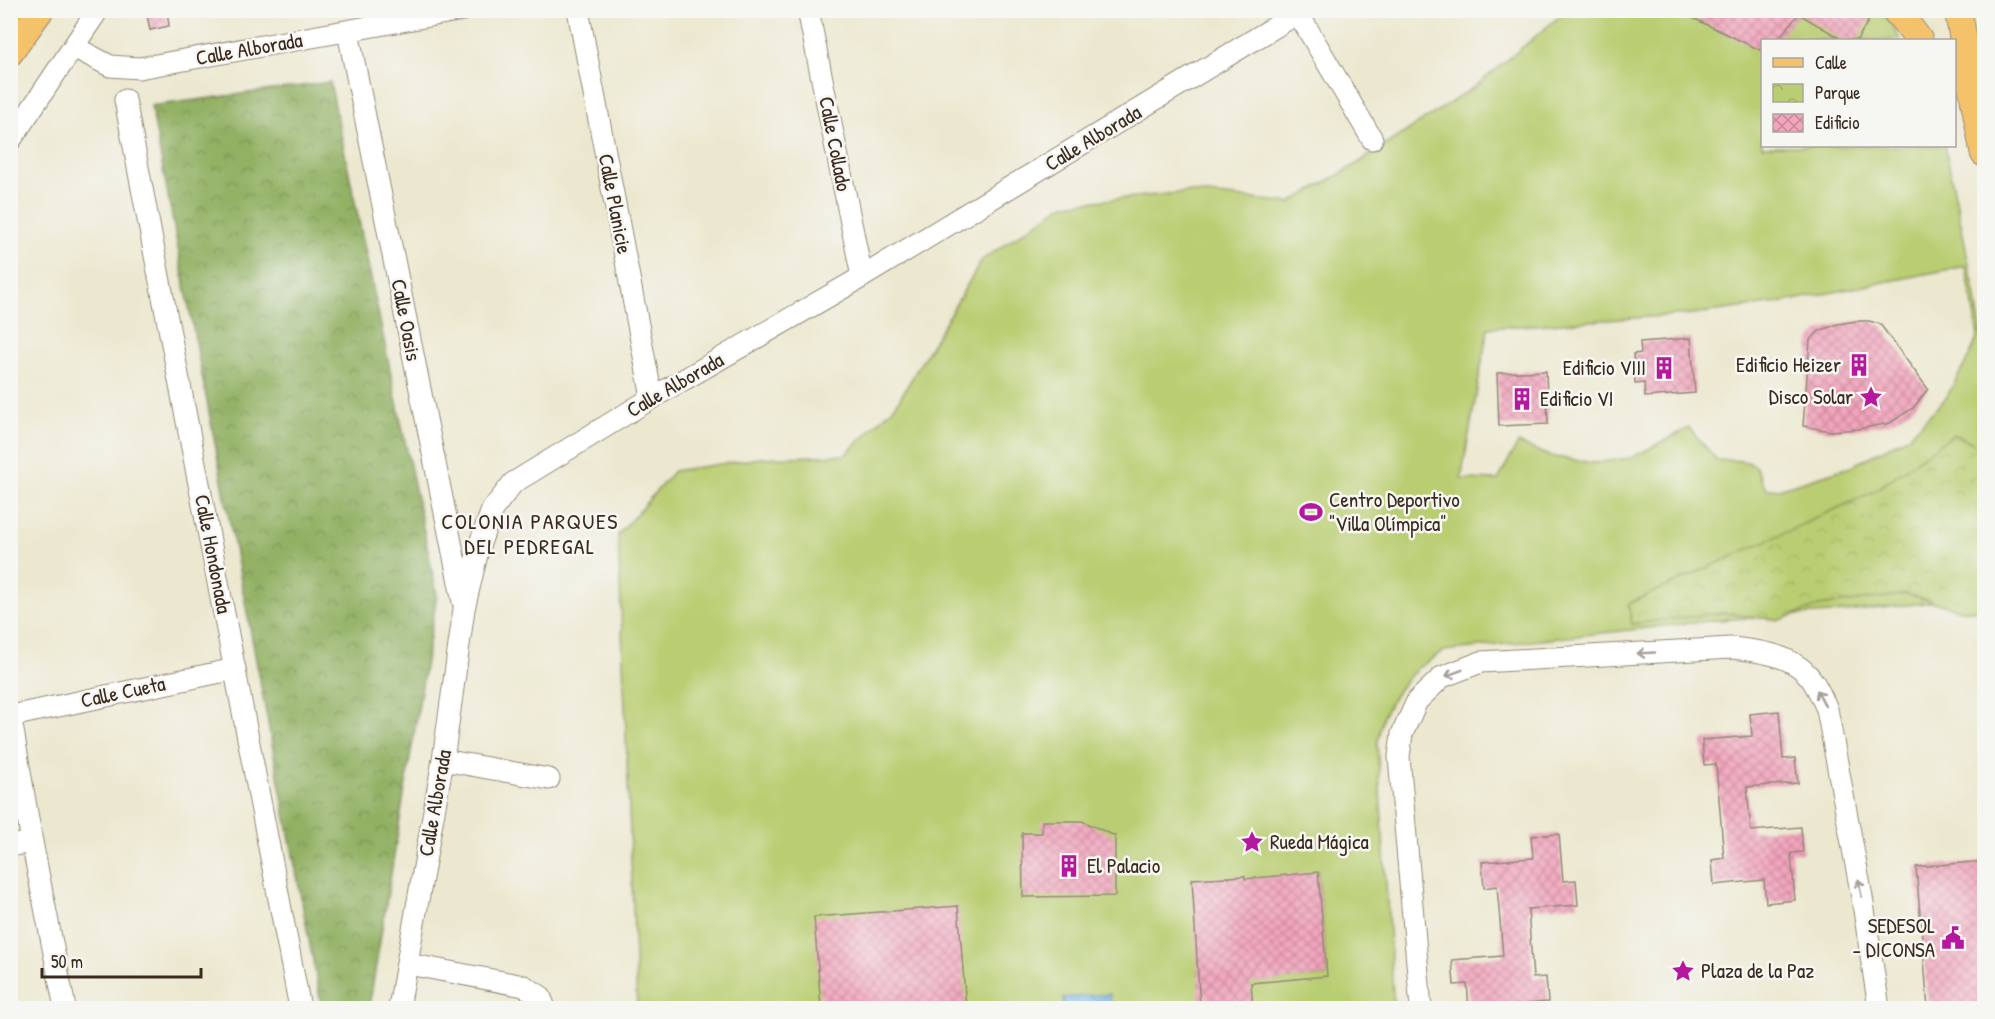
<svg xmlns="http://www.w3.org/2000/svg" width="1995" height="1019" font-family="'Patrick Hand',sans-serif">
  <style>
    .grass { fill: #b9ce72; stroke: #7a7c48; stroke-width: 1.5; fill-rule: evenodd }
    .forest { fill: url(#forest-crowns); stroke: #666e41; stroke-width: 1.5 }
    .park { fill: url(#park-crowns); stroke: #7a7c48; stroke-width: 1.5 }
    .water { fill: url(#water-waves); stroke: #5a7487; stroke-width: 1.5 }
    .building { fill: url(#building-cross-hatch) }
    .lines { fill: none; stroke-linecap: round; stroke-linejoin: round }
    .minor-casing { stroke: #948977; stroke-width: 23 }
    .major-casing { stroke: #948977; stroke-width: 29 }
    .minor { stroke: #fff; stroke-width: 21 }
    .major { stroke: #f4c26a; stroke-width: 27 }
    .oneway { stroke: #a79f9a }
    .labels { text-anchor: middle; stroke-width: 5; stroke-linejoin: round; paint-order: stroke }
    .street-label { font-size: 21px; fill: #3b2a1e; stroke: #f6f6f2 }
    .poi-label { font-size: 21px; fill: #3b2a1e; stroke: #f6f6f2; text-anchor: start }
    .neighbourhood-label { font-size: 22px; letter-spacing: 1.5px; fill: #3b2a1e; stroke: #f6f6f2 }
  </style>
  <defs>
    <pattern id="forest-crowns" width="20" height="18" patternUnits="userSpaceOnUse" patternTransform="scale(1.5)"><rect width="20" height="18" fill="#92b164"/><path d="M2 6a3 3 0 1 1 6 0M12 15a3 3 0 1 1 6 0" fill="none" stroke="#789052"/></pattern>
    <pattern id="park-crowns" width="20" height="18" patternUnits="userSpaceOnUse" patternTransform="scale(1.5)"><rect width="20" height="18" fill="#b9ce72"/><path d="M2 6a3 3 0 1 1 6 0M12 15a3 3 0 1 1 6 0" fill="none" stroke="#a0b162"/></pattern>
    <pattern id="water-waves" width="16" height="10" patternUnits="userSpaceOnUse" patternTransform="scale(1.5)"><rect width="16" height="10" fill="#7abdf0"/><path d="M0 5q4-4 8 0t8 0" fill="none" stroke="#659ac2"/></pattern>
    <pattern id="building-cross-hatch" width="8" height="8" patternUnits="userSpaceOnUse" patternTransform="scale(1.5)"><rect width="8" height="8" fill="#f3a5be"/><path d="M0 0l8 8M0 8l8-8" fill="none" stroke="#c6879a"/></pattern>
  </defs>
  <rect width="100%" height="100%" fill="#f6f6f2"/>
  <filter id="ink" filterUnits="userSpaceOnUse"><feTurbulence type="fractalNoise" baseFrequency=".0167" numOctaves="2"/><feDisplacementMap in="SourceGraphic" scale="12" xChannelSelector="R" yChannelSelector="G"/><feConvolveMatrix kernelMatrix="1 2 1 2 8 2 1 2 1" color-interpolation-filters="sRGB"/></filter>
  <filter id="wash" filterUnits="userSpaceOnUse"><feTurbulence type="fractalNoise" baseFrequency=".008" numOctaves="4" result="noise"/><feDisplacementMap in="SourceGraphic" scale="24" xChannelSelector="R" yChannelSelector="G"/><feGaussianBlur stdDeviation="1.35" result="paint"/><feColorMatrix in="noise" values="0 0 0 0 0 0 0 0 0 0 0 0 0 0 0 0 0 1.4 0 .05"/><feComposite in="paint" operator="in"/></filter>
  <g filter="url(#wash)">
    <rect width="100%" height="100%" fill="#ece8d0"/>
    <path class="grass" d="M1566,11H1875L1888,19L1901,40H1762V146H1945L1975,293L1984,350V596L1846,612L1717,620L1444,651L1416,669L1399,689L1383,716L1377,743L1394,1008H637L618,535L674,471L760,458L845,455L896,405L982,260L1064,204L1189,192L1290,203L1352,167L1476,86ZM1966,266L1978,336L1970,355L1946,398L1909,436L1850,467L1778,489H1768C1757,479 1762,476 1756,468C1749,458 1728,461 1717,460L1689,428L1631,458L1593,463L1549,456L1518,443L1498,480L1461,479L1488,328L1693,314L1778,303ZM1318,872L1327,976L1265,981Z"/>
    <path class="forest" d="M330,82L437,594L369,1008H322L151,106Z"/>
    <path class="park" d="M1954,434L1984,448V612L1979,610H1960L1907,594L1819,606L1780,620L1723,613L1632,624L1628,604L1873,492Z"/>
    <path class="water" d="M1110,994L1111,1008H1064L1063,998Z"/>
    <g id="blocks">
      <g class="building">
        <path d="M146,10H167L169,26L150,30Z"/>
        <path d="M1676,10H1875L1857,40H1843L1799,14L1777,40H1762V51Z"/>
        <path d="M1856,321H1869L1880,324L1928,389L1913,408L1890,423L1858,429L1830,431L1803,426L1810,340L1819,331L1838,324Z"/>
        <path d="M1691,338L1695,393L1645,397L1644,383L1635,384L1633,354L1641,353L1640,342Z"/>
        <path d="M1546,371L1548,424L1499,426L1497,373Z"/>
        <path d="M1779,711L1783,759L1795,758L1798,783L1747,787L1751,831L1801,827L1803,852L1791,853L1795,900L1766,903L1764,880L1714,885L1712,860L1724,858L1716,764L1704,765L1702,740L1752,736L1750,714Z"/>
        <path d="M1042,821H1082L1115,836V896L1023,897L1022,833H1042Z"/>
        <path d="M1559,834L1563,881L1576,880L1578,905L1528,909L1533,978L1546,977L1548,1002L1497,1007L1498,1008H1469L1467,984L1454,985L1452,960L1503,956L1497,886L1484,888L1482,862L1533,858L1531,836Z"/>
        <path d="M1984,861V1008H1928L1916,867Z"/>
        <path d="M1318,872L1327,976L1251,983L1253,1008H1200L1192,879L1245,876V879Z"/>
        <path d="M958,906L966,1008H821L814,917Z"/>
      </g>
    </g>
  </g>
  <g filter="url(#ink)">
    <use href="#blocks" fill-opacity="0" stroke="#948977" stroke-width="1.5"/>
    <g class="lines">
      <g class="minor-casing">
        <g id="minor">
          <path d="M578,10L652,398"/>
          <path d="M808,10L862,277"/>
          <path d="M1298,13L1372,139"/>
          <path d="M348,32L463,602"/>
          <path d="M74,47L110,66L139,68L463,10"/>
          <path d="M125,100L300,1008"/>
          <path d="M10,141L98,10"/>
          <path d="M10,713L32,842L65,1008"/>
          <path d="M11,716L235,669"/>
          <path d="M443,760L549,779"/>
          <path d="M10,846L32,842"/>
          <path d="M408,964L524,986L540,996L545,1008"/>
          <path d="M399,1008L443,760L464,609L479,546L492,510L513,483L652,398L862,277L1303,10"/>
          <path d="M1421,1008L1399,757L1402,734L1417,701L1442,677L1481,662L1731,648C1761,651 1797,655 1814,683C1819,691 1823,700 1827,709L1862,897L1879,1008"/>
        </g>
      </g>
      <g class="major-casing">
        <g id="major">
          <path d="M1895,10L1903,19L1919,40"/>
          <path d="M1958,10L1984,153"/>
          <path d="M10,52L40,10"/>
        </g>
      </g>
      <use href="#minor" class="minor"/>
      <use href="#major" class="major"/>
    </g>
    <defs><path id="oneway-shaft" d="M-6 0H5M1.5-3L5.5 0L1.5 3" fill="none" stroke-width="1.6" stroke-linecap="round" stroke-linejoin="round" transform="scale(1.5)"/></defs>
    <g class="oneway">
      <use href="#oneway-shaft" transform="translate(1646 653) rotate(177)"/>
      <use href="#oneway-shaft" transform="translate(1454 673) rotate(159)"/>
      <use href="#oneway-shaft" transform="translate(1821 698) rotate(-116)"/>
      <use href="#oneway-shaft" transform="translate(1860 888) rotate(-100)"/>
    </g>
  </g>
  <defs>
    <g id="building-bare" transform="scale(1.8)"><path d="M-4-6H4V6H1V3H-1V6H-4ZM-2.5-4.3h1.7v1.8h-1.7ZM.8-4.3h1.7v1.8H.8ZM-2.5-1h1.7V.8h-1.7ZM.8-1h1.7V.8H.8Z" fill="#b5179e" stroke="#f6f6f2" stroke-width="2.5" paint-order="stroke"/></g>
    <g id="sight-bare" transform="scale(1.8)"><path d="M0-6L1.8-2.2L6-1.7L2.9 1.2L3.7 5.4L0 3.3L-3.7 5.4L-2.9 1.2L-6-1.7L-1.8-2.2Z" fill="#b5179e" stroke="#f6f6f2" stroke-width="2.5" paint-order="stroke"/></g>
    <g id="stadium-bare" transform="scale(1.8)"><path d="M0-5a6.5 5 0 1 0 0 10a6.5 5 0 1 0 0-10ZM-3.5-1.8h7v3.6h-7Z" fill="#b5179e" stroke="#f6f6f2" stroke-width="2.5" paint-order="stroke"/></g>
    <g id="civic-bare" transform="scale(1.8)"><path d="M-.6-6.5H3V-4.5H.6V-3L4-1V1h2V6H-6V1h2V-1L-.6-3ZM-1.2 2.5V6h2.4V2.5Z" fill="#b5179e" stroke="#f6f6f2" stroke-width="2.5" paint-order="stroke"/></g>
  </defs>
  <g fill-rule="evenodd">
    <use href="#building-bare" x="1859" y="365"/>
    <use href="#building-bare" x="1664" y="368"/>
    <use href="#sight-bare" x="1871" y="397"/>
    <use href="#building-bare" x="1522" y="399"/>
    <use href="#stadium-bare" x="1311" y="512"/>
    <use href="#sight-bare" x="1252" y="842"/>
    <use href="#building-bare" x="1069" y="866"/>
    <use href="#civic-bare" x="1953" y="938"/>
    <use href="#sight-bare" x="1683" y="971"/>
  </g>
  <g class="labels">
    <g class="street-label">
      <text transform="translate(249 49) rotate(-10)" y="7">Calle Alborada</text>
      <text transform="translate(1093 138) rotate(-31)" y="7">Calle Alborada</text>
      <text transform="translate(835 144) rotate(79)" y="7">Calle Collado</text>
      <text transform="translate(615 204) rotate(79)" y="7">Calle Planicie</text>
      <text transform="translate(406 320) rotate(79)" y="7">Calle Oasis</text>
      <text transform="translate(675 385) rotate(-30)" y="7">Calle Alborada</text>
      <text transform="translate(213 554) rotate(79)" y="7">Calle Hondonada</text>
      <text transform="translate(123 692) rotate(-12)" y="7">Calle Cueta</text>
      <text transform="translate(435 803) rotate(-80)" y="7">Calle Alborada</text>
    </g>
    <g class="poi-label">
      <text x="1841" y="372" text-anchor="end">Edificio Heizer</text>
      <text x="1646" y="375" text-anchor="end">Edificio VIII</text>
      <text x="1853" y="404" text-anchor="end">Disco Solar</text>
      <text x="1540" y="406">Edificio VI</text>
      <text x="1329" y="507">Centro Deportivo<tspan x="1329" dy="24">"Villa Olímpica"</tspan></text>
      <text x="1270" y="849">Rueda Mágica</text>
      <text x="1087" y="873">El Palacio</text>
      <text x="1935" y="933" text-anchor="end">SEDESOL<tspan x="1935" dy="24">- DICONSA</tspan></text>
      <text x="1701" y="978">Plaza de la Paz</text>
    </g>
    <g class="neighbourhood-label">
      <text x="530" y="529">COLONIA PARQUES<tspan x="530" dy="25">DEL PEDREGAL</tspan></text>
    </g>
  </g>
  <rect width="1995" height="1019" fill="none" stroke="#f6f6f2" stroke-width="36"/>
  <rect x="1761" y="39" width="195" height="108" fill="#f6f6f2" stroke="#aba49d" stroke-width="1.5"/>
  <rect x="1773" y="58" width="30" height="9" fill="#f4c26a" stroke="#aba49d" stroke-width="1.5"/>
  <text x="1815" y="69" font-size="18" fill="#3b2a1e">Calle</text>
  <rect x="1773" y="84" width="30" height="18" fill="url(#park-crowns)" stroke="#aba49d" stroke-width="1.5"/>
  <text x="1815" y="99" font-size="18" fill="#3b2a1e">Parque</text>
  <rect x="1773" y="114" width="30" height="18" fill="url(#building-cross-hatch)" stroke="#aba49d" stroke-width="1.5"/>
  <text x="1815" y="129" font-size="18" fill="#3b2a1e">Edificio</text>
  <path d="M42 968v9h159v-9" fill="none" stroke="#3b2a1e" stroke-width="3"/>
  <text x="51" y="968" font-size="18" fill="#3b2a1e" stroke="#f6f6f2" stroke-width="4.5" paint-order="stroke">50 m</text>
</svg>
